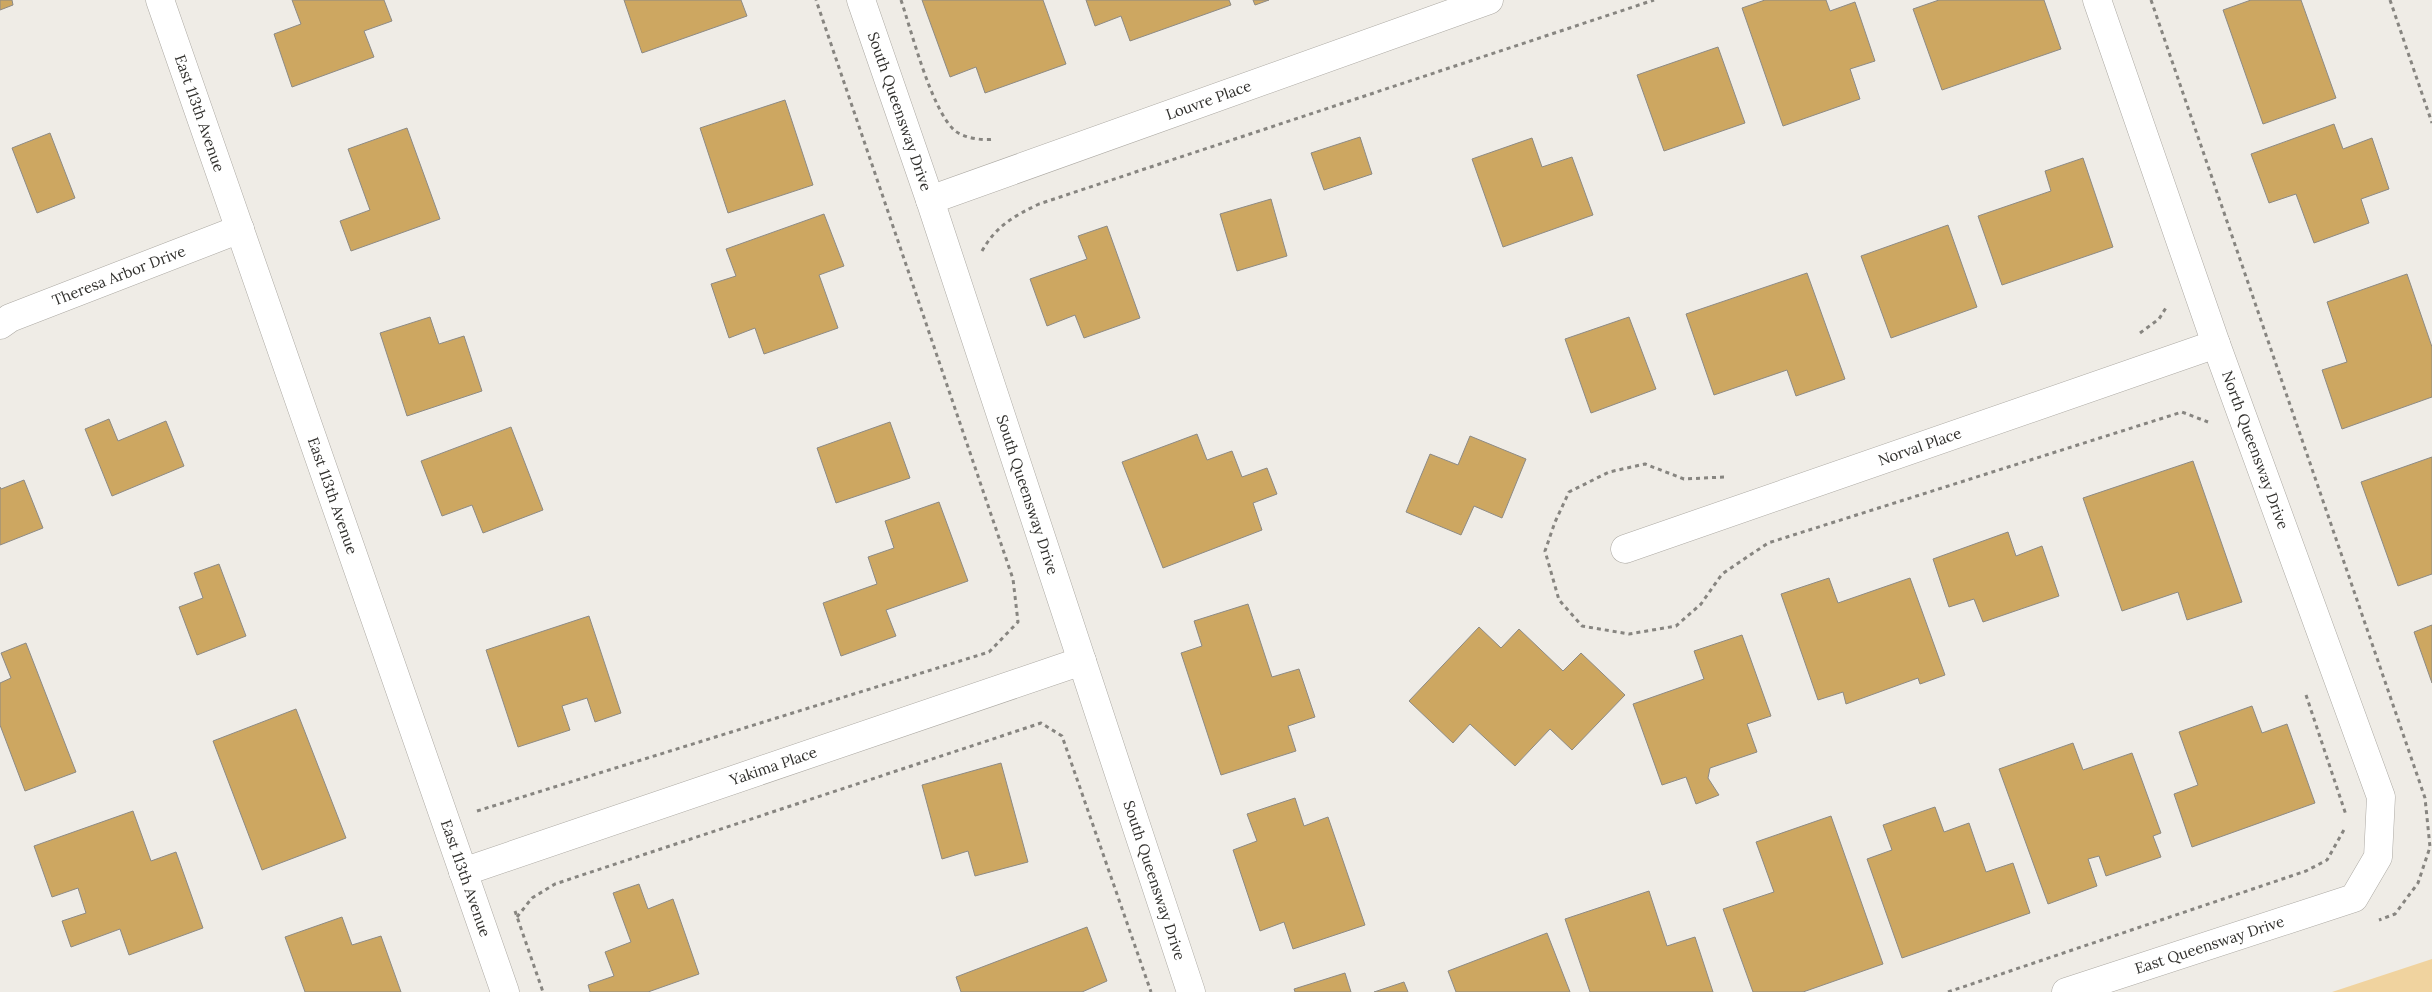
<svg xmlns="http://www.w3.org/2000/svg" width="2432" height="992" font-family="Lora,serif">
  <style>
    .green { fill: #f0d39f }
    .building { fill: #cda761; stroke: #8d8a84 }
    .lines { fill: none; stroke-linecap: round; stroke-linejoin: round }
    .minor-casing { stroke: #aca9a3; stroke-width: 29 }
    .path { stroke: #878580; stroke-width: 3; stroke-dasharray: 4 4; stroke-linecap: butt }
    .minor { stroke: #fff; stroke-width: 28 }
    .labels { text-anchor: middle; stroke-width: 4.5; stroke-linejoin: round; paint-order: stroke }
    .street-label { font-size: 15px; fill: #31302d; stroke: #fff }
  </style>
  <rect width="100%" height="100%" fill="#efece6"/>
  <path class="green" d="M2432,959V992H2332Z"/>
  <g class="building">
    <path d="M0,0H12L13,5L0,10Z"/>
    <path d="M292,0H384L392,21L364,31L374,57L292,87L274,34L301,24Z"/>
    <path d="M624,0H741L747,16L642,53Z"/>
    <path d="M922,0H1043L1066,64L985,93L976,67L950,77Z"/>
    <path d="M1086,0H1229L1231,5L1130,41L1121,16L1095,26Z"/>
    <path d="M1253,0H1269L1255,5Z"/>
    <path d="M1765,0H1826L1830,11L1855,2L1875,61L1850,69L1860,99L1783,126L1742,8Z"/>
    <path d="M1939,0H2044L2061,49L1942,90L1913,9Z"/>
    <path d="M2251,0H2301L2336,98L2263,124L2223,10Z"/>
    <path d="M1718,47L1745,123L1664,151L1637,75Z"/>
    <path d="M785,100L813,185L728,213L700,128Z"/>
    <path d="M2334,124L2343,149L2372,138L2389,189L2361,199L2369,223L2314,243L2296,194L2269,203L2251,154Z"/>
    <path d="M407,128L440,219L351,251L340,221L370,210L348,149Z"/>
    <path d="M50,133L75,198L37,213L12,148Z"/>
    <path d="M1360,137L1372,174L1324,190L1311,153Z"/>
    <path d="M1532,138L1542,167L1572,157L1593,215L1503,247L1472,159Z"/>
    <path d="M2083,158L2113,247L2002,285L1978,216L2051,191L2045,171Z"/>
    <path d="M1271,199L1287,256L1237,271L1220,214Z"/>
    <path d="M824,214L844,266L819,275L838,328L764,354L755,328L729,338L711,284L736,276L726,249Z"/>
    <path d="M1948,225L1977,307L1891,338L1861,256Z"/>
    <path d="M1107,226L1140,318L1084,338L1075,315L1047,326L1030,279L1087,259L1078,236Z"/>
    <path d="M1807,273L1845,379L1796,396L1787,370L1714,395L1686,314Z"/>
    <path d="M2407,274L2432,347V397L2342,429L2322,370L2347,362L2327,302Z"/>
    <path d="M430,317L439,344L464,336L482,391L407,416L380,333Z"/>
    <path d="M1629,317L1656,389L1591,413L1565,339Z"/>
    <path d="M109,419L118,441L166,421L184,466L112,496L85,429Z"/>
    <path d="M890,422L910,478L836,503L817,448Z"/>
    <path d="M511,427L543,510L483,533L472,505L442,516L421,461Z"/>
    <path d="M1197,434L1207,460L1232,451L1242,477L1267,468L1277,494L1253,503L1262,530L1163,568L1122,462Z"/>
    <path d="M1470,436L1526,459L1502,518L1474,506L1461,535L1406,512L1430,454L1458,465Z"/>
    <path d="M2432,457V574L2398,586L2361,482Z"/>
    <path d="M2193,461L2242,602L2187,620L2178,592L2122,611L2083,498Z"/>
    <path d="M24,480L43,528L0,545V487L1,489Z"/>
    <path d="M939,502L968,581L886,610L896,636L841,656L823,603L877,584L868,557L894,548L885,521Z"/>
    <path d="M2008,532L2016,556L2042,546L2059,596L1983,622L1974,599L1949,607L1933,559Z"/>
    <path d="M219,564L246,636L197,655L179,607L203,598L194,573Z"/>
    <path d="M1829,578L1838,603L1910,578L1945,675L1920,684L1918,678L1846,704L1843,692L1818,700L1781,594Z"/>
    <path d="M1248,604L1272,677L1299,669L1315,717L1288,726L1296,751L1221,775L1181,653L1202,646L1194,621Z"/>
    <path d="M589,616L621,713L595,722L587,698L562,706L570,730L518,747L486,650Z"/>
    <path d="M2432,625V683L2414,632Z"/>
    <path d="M1479,627L1501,648L1519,629L1563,671L1581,653L1625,695L1572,750L1550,729L1515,766L1470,724L1453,743L1409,701Z"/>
    <path d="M1742,635L1771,716L1747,724L1757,752L1710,768L1708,778L1719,795L1696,804L1686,777L1662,785L1633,704L1704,679L1694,651Z"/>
    <path d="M26,643L76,772L25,791L0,725V683L11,678L1,653Z"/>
    <path d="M2252,706L2262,733L2287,724L2315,803L2192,847L2174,794L2198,785L2179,732Z"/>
    <path d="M296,709L346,838L262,870L213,741Z"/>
    <path d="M2073,743L2083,770L2132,753L2161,833L2153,836L2161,857L2106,876L2099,856L2088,859L2097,886L2048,904L1999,769Z"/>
    <path d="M1001,763L1028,862L975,876L968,851L942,859L922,785Z"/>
    <path d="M1295,798L1304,826L1328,817L1365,925L1293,949L1284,922L1260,931L1233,850L1257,841L1247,814Z"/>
    <path d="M1935,807L1944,832L1969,823L1986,872L2013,863L2030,913L1902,958L1867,859L1892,850L1883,825Z"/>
    <path d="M133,811L151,861L176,852L203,928L129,955L120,929L71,947L62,921L86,913L78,888L52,897L34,846Z"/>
    <path d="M1831,816L1883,964L1803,992H1753L1723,909L1774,892L1756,842Z"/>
    <path d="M639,884L648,909L673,899L699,974L648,992H590L588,985L614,976L605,952L631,942L613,893Z"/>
    <path d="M1649,891L1667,946L1695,937L1713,992H1590L1565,919Z"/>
    <path d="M342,917L352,945L381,936L401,992H305L285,937Z"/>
    <path d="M1087,927L1107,981L1082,992H961L956,977Z"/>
    <path d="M1547,933L1570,992H1456L1448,971Z"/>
    <path d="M1345,973L1351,992H1295L1294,989Z"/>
    <path d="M1404,982L1408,992H1374Z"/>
  </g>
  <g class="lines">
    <g class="minor-casing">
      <g id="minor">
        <path id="s1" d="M160,0L505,992"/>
        <path id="s2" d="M861,0L930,200L1191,992"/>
        <path id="s3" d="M930,200L1489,0"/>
        <path id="s4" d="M0,325L10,318L240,229"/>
        <path id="s5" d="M1625,549L2216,344"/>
        <path id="s6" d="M463,872L1082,661"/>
        <path id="s7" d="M2066,992L2354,898L2378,857L2381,797L2216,344L2097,0"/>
      </g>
    </g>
    <g class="path">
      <path d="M901,0C912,33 931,108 954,130C963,138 983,141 994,139"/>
      <path d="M2151,0L2425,798L2430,847L2418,883L2395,914L2379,920"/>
      <path d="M2390,0L2432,123"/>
      <path d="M982,251C996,226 1014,216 1039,204L1654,0"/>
      <path d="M2140,333L2159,319L2167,306"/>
      <path d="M1724,477L1684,479L1645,464L1609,472L1569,492L1555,522L1545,551L1559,600L1582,626L1629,634L1676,626L1701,604L1722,574L1768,543L2182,412L2208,422"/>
      <path d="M2306,695L2346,815"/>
      <path d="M477,811L989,652L1018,622L1013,579L816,0"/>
      <path d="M515,911L543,992"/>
      <path d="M517,917L532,898L555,884L1041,723L1062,736L1151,992"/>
      <path d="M1948,992L2306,871L2327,860L2345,828"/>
    </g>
    <use href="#minor" class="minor"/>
  </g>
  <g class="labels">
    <g class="street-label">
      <text dy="5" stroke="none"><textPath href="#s3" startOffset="296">Louvre Place</textPath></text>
      <text dy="5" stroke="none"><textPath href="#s2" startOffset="118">South Queensway Drive</textPath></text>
      <text dy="5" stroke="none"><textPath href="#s1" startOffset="120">East 113th Avenue</textPath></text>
      <text dy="5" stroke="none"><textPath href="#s4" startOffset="129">Theresa Arbor Drive</textPath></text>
      <text dy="5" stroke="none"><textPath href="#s5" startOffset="312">Norval Place</textPath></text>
      <text transform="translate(2255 450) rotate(70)" y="5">North Queensway Drive</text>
      <text dy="5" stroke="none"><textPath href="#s2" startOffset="522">South Queensway Drive</textPath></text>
      <text dy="5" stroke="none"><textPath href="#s1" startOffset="525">East 113th Avenue</textPath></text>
      <text dy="5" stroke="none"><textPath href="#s6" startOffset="328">Yakima Place</textPath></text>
      <text dy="5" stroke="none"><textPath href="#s1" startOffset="930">East 113th Avenue</textPath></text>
      <text dy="5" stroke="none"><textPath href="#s2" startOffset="928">South Queensway Drive</textPath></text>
      <text dy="5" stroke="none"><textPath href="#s7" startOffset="151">East Queensway Drive</textPath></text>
    </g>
  </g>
</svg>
